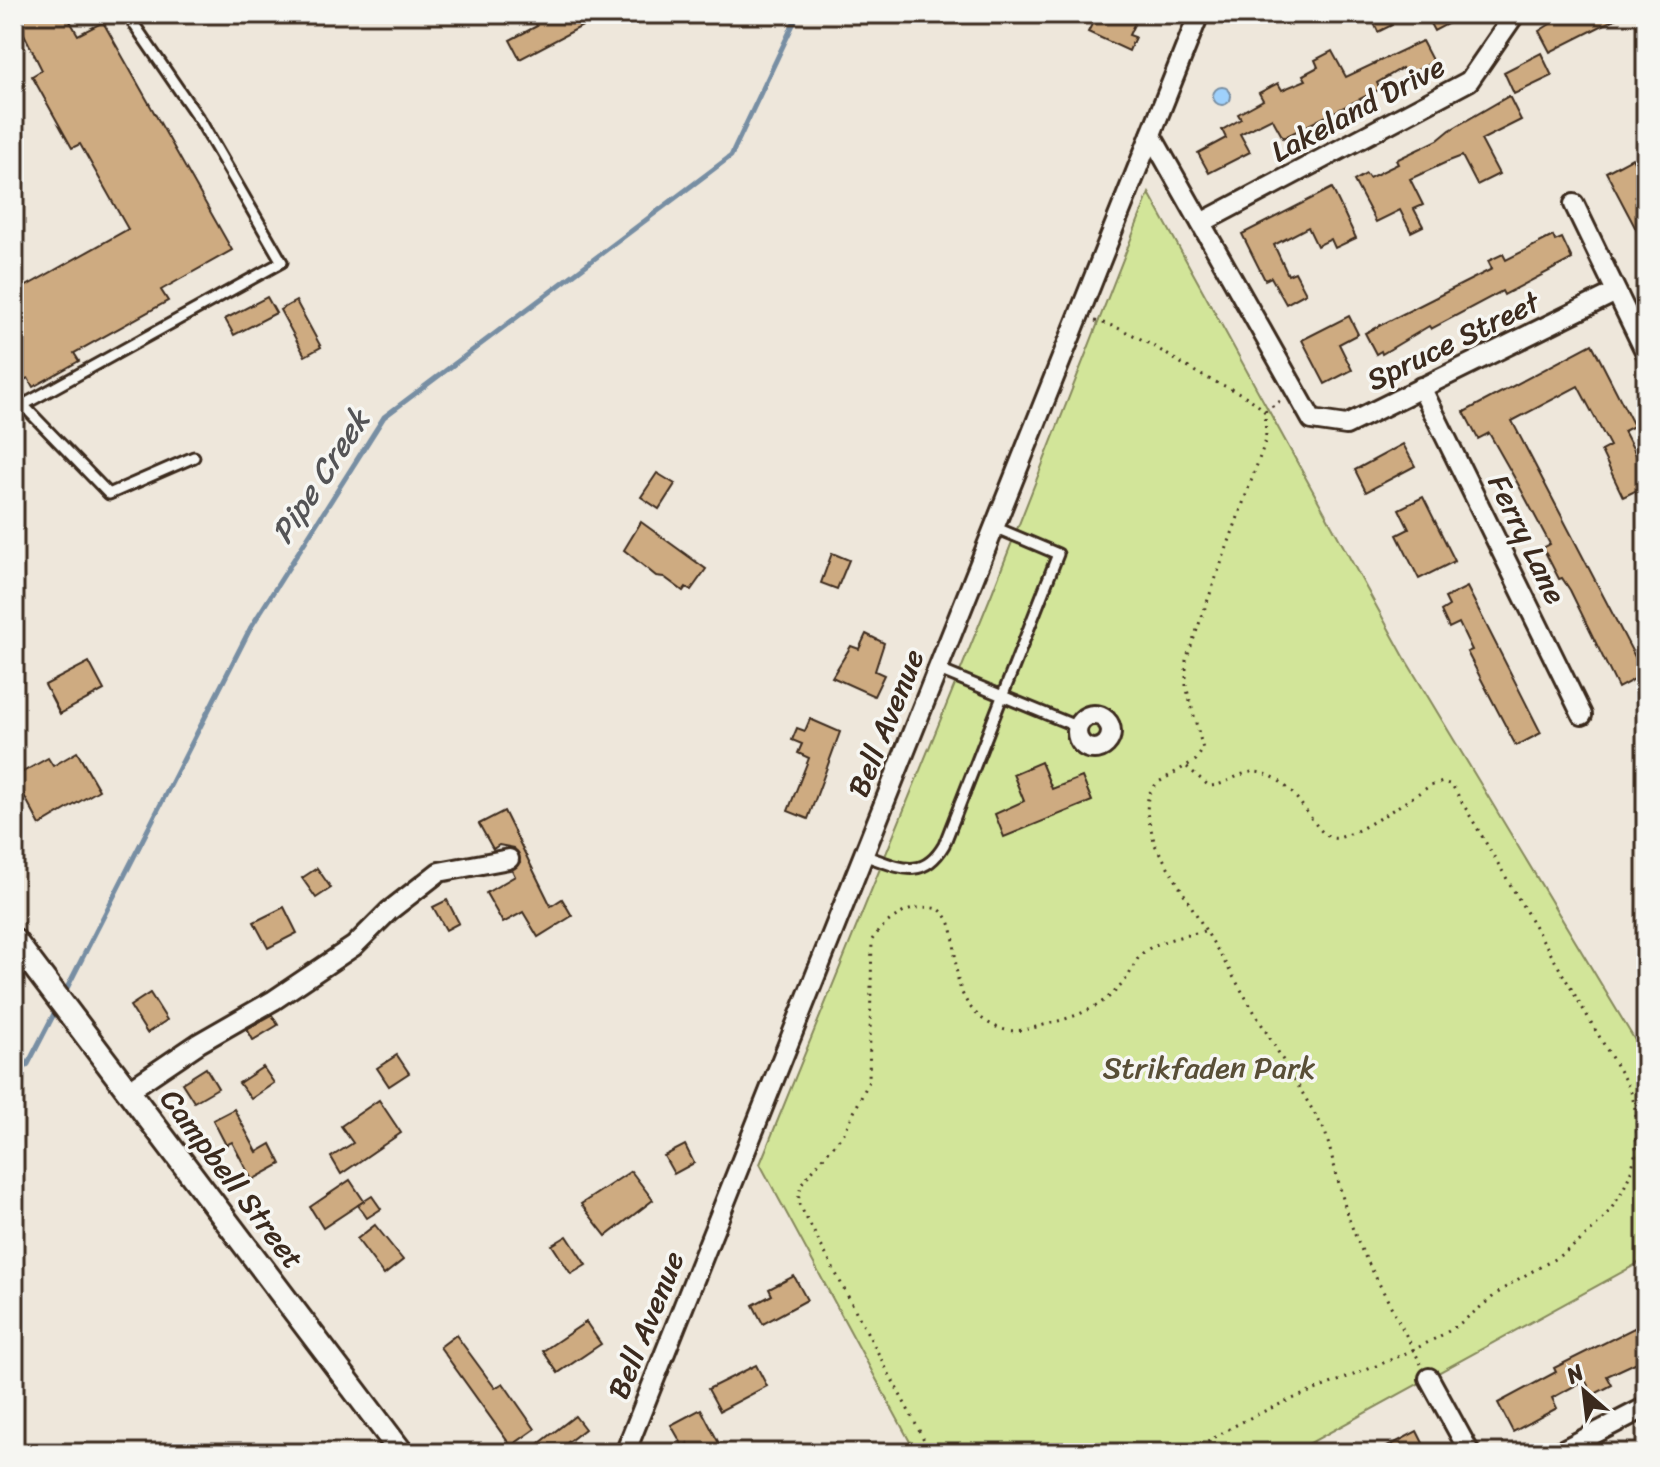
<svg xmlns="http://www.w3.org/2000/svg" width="1660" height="1467" font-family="Sriracha,sans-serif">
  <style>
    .green { fill: #d2e599; stroke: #86885c; stroke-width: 2 }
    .water { fill: #9fd1fc; stroke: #778ea3; stroke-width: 2 }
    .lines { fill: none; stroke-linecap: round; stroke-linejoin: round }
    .stream { stroke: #778ea3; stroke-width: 5 }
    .building { fill: #ceab81; stroke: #3b2a1e; stroke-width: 2 }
    .service-casing { stroke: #3b2a1e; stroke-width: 15 }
    .minor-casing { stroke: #3b2a1e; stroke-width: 24 }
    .tertiary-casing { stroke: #3b2a1e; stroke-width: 28 }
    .path { stroke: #3b2a1e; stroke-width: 3; stroke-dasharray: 2 6; stroke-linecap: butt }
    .service { stroke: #f6f6f2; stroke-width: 9 }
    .minor { stroke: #f6f6f2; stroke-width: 18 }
    .tertiary { stroke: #f6f6f2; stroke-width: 22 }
    .labels { text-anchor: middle; stroke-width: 7; stroke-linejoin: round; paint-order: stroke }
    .street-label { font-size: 30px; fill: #3b2a1e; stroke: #f6f6f2 }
    .park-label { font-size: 30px; fill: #594f37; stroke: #f6f6f2 }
    .water-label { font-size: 32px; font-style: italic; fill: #545456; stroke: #f6f6f2 }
  </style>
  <rect width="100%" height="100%" fill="#eee7db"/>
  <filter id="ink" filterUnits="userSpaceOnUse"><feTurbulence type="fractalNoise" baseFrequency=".0125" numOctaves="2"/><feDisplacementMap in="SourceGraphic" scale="16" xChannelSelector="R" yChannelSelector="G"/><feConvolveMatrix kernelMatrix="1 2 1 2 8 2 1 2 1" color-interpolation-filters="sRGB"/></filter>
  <g filter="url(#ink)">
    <path class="green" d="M1149,193L1407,662L1639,1047L1646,1049V1259L1292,1453H916L760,1164L992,593Z"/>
    <circle class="water" cx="1222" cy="96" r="9"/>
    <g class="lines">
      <g class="stream">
        <path d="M63,996L251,627L384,417L731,156L798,14"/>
        <path d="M14,1079L28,1064L57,1008"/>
      </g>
    </g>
    <g class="building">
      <path d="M14,14H66L78,35L103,22L232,250L161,290L168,301L74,353L79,361L33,387L28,378L24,380L14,364V293L128,229L80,144L72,148L32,76L42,70Z"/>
      <path d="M530,14H605L520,59L510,40L537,26Z"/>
      <path d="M1097,14H1139L1129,35L1135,37L1129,51L1088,32Z"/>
      <path d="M1370,14H1387L1392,25L1378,32Z"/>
      <path d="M1425,14H1466L1434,31Z"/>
      <path d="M1566,14H1625L1550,52L1539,31Z"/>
      <path d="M1422,41L1433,62L1406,76L1402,68L1377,83L1380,89L1283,138L1272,118L1240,134L1250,152L1209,173L1198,153L1226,138L1222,130L1241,119L1238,114L1263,100L1259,93L1278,83L1282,90L1306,80L1303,75L1318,67L1315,60L1332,51L1346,77Z"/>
      <path d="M1541,53L1552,76L1514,94L1504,72Z"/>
      <path d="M1509,96L1521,120L1481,140L1499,174L1477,185L1462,156L1449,161L1410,179L1423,205L1414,209L1423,226L1411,232L1400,210L1376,222L1354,181L1366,174L1369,178L1398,164L1396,160L1438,140L1450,130Z"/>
      <path d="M1632,158L1646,186V248L1606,172Z"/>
      <path d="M1332,188L1356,238L1335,248L1331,239L1317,246L1308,227L1274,245L1288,275L1295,272L1306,293L1286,304L1271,277L1265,280L1242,234Z"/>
      <path d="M1553,236L1555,241L1562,238L1572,259L1504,295L1502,291L1431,329L1429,326L1382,354L1381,351L1376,354L1365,333L1492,269L1488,261L1503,254L1506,260Z"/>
      <path d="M267,297L276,313L234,335L225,319Z"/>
      <path d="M296,301L321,347L305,356L280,310Z"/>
      <path d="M1349,316L1358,334L1339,344L1352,370L1325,384L1302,340Z"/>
      <path d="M1592,344L1634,426L1624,431L1641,464L1646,462V512L1635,491L1623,497L1601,451L1610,446L1578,386L1512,421L1644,674L1618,688L1570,590L1562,578L1559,579L1543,548L1550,544L1518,484L1489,433L1478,439L1464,412Z"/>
      <path d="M1403,444L1415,466L1366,492L1355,470Z"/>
      <path d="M657,473L675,484L659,509L641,497Z"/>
      <path d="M1423,497L1455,561L1419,579L1397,535L1409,529L1399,509Z"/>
      <path d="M641,522L706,569L691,590L686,587L683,591L664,577L656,576L624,550Z"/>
      <path d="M832,553L849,560L837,589L821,583Z"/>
      <path d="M1467,587L1541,733L1516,746L1467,652L1472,650L1459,623L1449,628L1441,611L1449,606L1445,598Z"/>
      <path d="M866,634L884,643L875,671L884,675L874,696L832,677L851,646L859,649Z"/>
      <path d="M89,662L104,690L60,714L45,685Z"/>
      <path d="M810,719L840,732L808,819L788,811L809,758L798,753L802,744L792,740L797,728L805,731Z"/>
      <path d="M77,752L99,790L40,825L14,777L48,758L53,766Z"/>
      <path d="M1041,762L1052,789L1082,777L1092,801L1004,837L995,814L1024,801L1013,774Z"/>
      <path d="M504,811L551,906L562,899L572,916L538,937L523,912L503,923L486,893L515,876L512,870L520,862L514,848L499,845L493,849L479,824Z"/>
      <path d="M317,868L331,888L316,898L302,878Z"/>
      <path d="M447,900L459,923L446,930L433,907Z"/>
      <path d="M284,907L297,933L268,948L254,922Z"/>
      <path d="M150,993L167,1020L147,1033L130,1006Z"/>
      <path d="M272,1015L278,1025L253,1040L247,1029Z"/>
      <path d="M397,1055L409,1073L389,1086L377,1068Z"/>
      <path d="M263,1067L274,1083L251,1099L239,1083Z"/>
      <path d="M206,1068L218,1088L194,1102L182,1083Z"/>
      <path d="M379,1100L401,1133L341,1174L331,1157L353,1143L341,1126Z"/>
      <path d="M234,1109L257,1152L271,1144L281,1164L252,1180L232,1142L226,1145L213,1120Z"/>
      <path d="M685,1145L694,1163L674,1174L664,1156Z"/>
      <path d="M631,1171L653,1200L606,1236L581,1204Z"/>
      <path d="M350,1180L364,1201L323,1228L310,1207Z"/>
      <path d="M372,1196L381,1209L367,1218L358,1205Z"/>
      <path d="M375,1225L403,1260L384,1275L357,1239Z"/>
      <path d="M567,1236L586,1265L571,1274L552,1245Z"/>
      <path d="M794,1276L807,1300L763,1324L753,1305L772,1295L769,1289Z"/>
      <path d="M586,1322L601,1344L558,1373L543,1351Z"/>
      <path d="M1646,1322V1358L1607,1376L1612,1385L1593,1395L1585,1380L1552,1398L1557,1408L1513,1432L1498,1403L1556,1372L1554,1368Z"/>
      <path d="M456,1335L495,1388L503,1383L535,1429L511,1446L440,1347Z"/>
      <path d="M756,1365L767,1386L720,1411L708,1389Z"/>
      <path d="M701,1409L724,1453H693L688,1443L683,1446L671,1425Z"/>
      <path d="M575,1416L585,1429L554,1453H527Z"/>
      <path d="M1417,1431L1428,1453H1376Z"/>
    </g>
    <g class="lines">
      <g class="service-casing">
        <g id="service">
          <path d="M14,389L23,405L282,262L201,122L127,14"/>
          <path d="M23,405L109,494L194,457"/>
          <path d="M937,669L1078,727"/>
          <path d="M863,855C897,866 922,883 944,845L1058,554L994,527"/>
        </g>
      </g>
      <g class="minor-casing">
        <g id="minor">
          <path d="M1151,135L1312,420L1346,425L1616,292"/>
          <path d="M1574,204L1646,353"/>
          <path d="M1201,223L1469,81L1515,14"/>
          <path d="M1421,387L1582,715"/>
          <circle cx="1094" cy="732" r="17"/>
          <path d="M128,1091L199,1043L274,1000L354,946L389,911L439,872L509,859"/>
          <path d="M1429,1378L1470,1453"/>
          <path d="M625,1453L1199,14"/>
          <path d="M1557,1453L1646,1407"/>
        </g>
      </g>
      <g class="tertiary-casing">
        <path id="tertiary" d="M14,940L402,1453"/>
      </g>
      <g class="path">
        <path d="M1095,321C1135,330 1165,355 1201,375C1223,387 1247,392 1265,412L1266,440L1186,660V686L1203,749L1196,760L1157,783L1148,795L1147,813L1155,845L1325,1131L1347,1214L1359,1245L1421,1364"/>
        <path d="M1265,411L1282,400"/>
        <path d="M1187,767L1209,786C1226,786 1239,771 1256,772C1300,776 1314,844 1338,838C1361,833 1407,800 1430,786L1443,782L1452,785L1630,1089C1653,1161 1618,1219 1556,1258C1541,1267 1524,1275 1509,1285C1485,1301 1465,1323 1440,1336C1361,1380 1265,1398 1192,1453"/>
        <path d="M931,1453L798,1202L801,1184L844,1133L869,1081L872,940C885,919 915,900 940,910C969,932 937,990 987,1022C1006,1034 1019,1032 1040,1026C1074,1017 1100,1010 1124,982C1132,973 1134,960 1144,952C1160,939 1188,936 1207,930"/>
      </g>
      <use href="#service" class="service"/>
      <use href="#minor" class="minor"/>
      <use href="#tertiary" class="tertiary"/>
    </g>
  </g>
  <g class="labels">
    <g class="street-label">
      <text transform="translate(1358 109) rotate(-28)" y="10">Lakeland Drive</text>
      <text transform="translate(1453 341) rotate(-26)" y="10">Spruce Street</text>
      <text transform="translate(1527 539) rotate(64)" y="10">Ferry Lane</text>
      <text transform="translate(886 723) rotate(-68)" y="10">Bell Avenue</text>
      <text transform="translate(232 1179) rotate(53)" y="10">Campbell Street</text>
      <text transform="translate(646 1325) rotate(-68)" y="10">Bell Avenue</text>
    </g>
    <g class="park-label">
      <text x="1209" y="1078">Strikfaden Park</text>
    </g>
    <g class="water-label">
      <text transform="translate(320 476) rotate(-57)" y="11">Pipe Creek</text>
    </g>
  </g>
  <rect width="1660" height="1467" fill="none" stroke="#f6f6f2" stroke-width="48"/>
  <rect x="24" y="24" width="1612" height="1419" fill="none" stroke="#3b2a1e" stroke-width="3" filter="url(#ink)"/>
  <g transform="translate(1584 1391) rotate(332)" stroke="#f6f6f2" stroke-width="6" paint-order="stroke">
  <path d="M0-6L14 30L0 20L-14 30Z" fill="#3b2a1e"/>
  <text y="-12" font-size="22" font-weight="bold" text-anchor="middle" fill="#3b2a1e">N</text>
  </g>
</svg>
